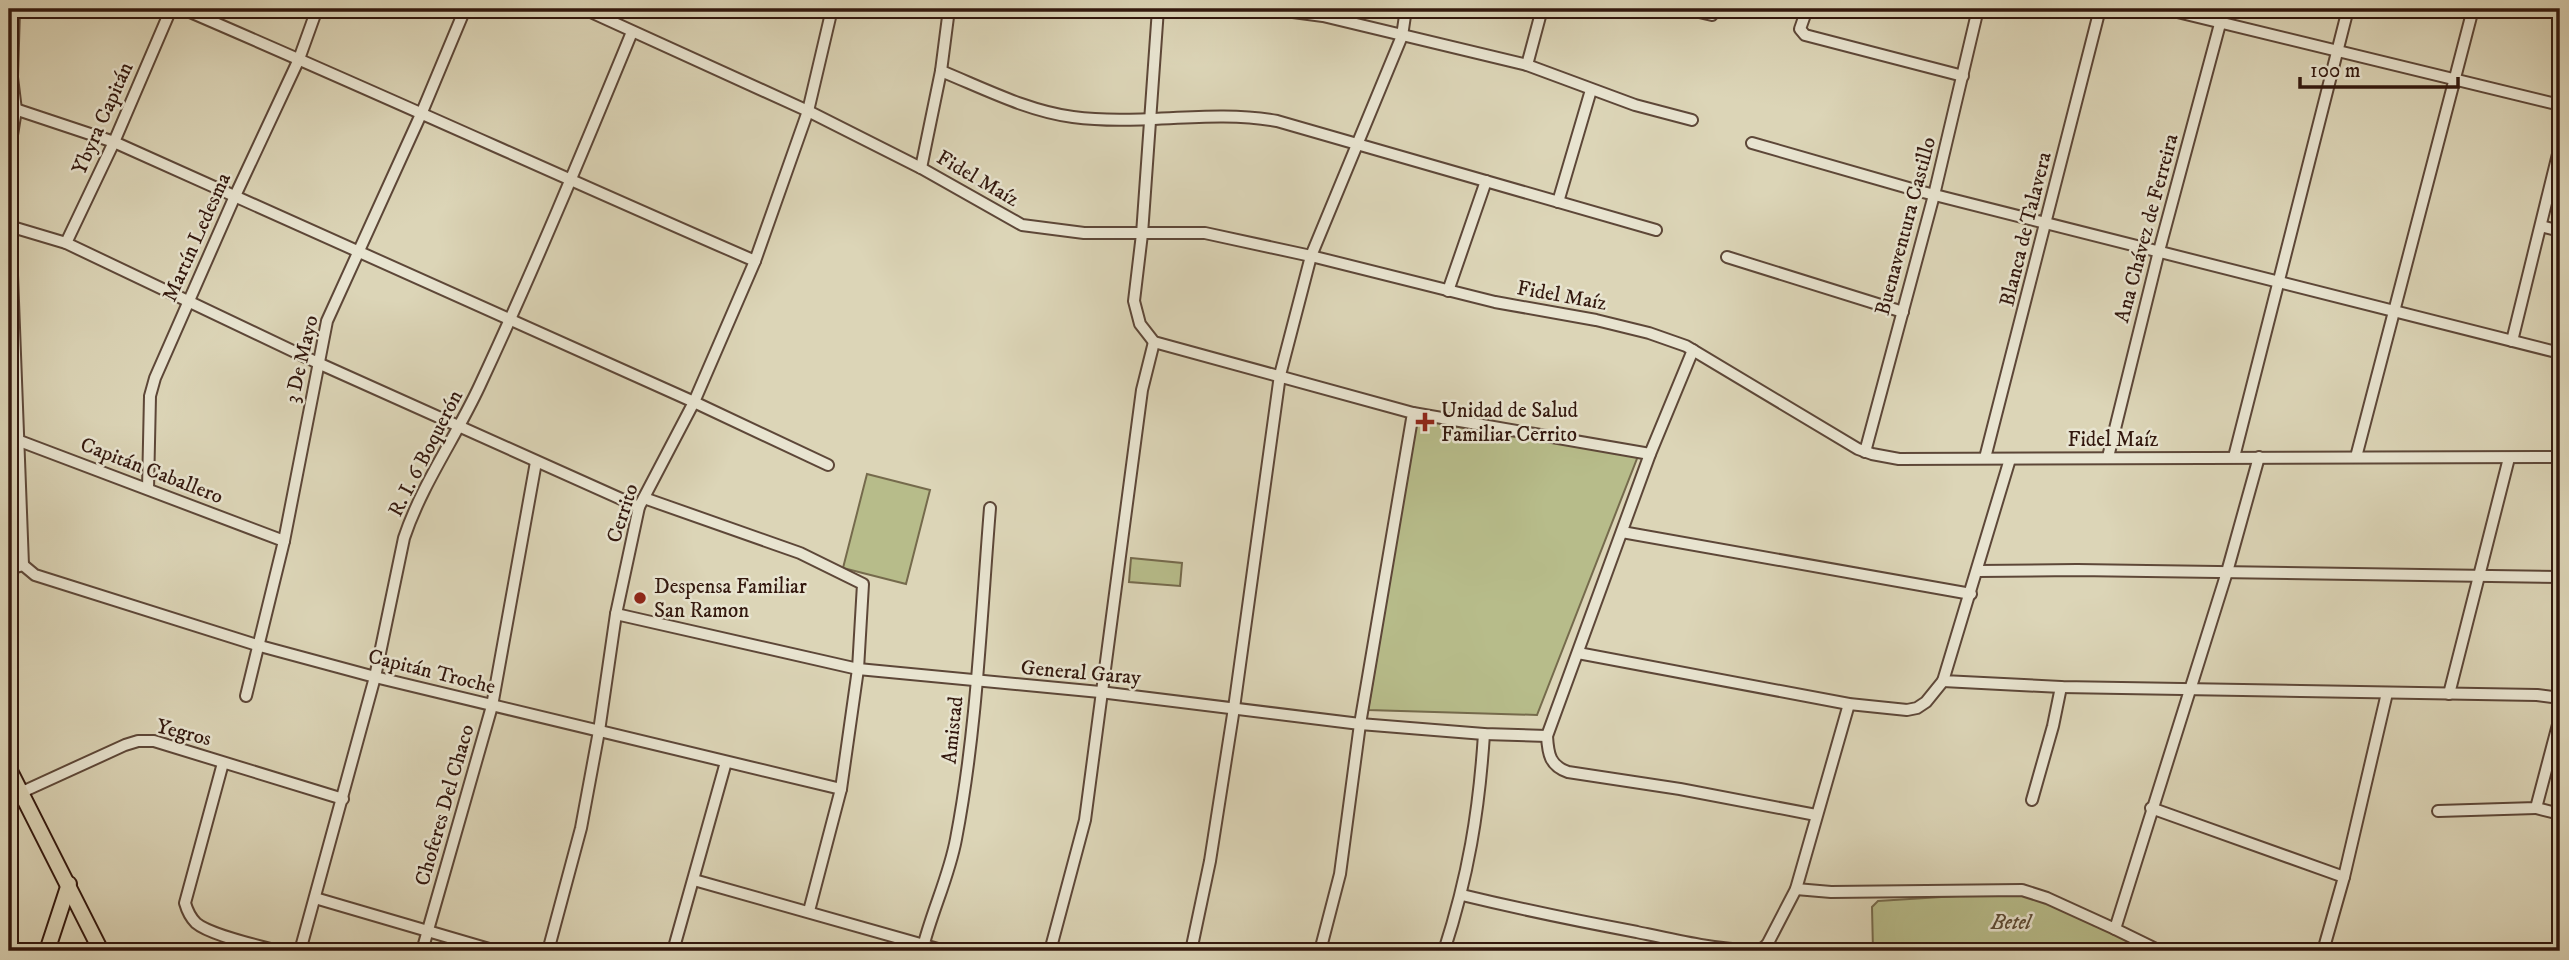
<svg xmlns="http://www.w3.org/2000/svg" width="2569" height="960" font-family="'IM FELL DW Pica',serif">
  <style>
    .green { fill: #b7bc8a; stroke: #756a4c; stroke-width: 2 }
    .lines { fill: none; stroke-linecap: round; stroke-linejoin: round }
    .minor-casing { stroke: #5d4738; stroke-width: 14 }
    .major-casing { stroke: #33180e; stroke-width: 18 }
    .minor { stroke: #e8e4d0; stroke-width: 10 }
    .major { stroke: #dcd5b7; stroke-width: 14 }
    .poi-dot { fill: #8f2418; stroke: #e8e4d0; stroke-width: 2.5 }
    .labels { text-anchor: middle; stroke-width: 5; stroke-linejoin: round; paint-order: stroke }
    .street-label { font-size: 21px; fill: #33180e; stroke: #e8e4d0 }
    .poi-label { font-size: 21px; fill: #33180e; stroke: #e8e4d0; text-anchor: start }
    .park-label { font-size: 21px; font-style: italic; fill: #5b4933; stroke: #e8e4d0 }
  </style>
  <rect width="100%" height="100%" fill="#dcd5b7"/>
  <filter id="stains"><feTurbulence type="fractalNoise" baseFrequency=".00286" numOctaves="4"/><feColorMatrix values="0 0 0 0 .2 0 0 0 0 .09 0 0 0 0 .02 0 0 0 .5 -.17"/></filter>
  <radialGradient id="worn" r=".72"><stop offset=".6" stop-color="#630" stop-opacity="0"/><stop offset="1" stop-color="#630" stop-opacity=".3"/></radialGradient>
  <g class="green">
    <path d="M1417,417L1638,456L1537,715L1368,710Z"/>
    <path d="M867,474L930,490L906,584L843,568Z"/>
    <path d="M1131,558L1182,563L1180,586L1129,582Z"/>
    <path d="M2021,892L2151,951H1873L1872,907L1878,901Z"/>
  </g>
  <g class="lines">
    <g class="minor-casing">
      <g id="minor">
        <path d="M183,9C374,91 564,178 755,261"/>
        <path d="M584,9L808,111L921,168L1022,225L1084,233H1205L1311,256L1495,302L1596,320L1649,333L1686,346L1858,449L1872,454L1899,459L2560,457"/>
        <path d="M1158,9L1142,234L1134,301L1140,324L1154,342L1413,413L1360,724L1340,874L1320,951"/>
        <path d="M1200,9L1293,12L1323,16L1527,65L1635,105L1692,120"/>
        <path d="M1686,9L1712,15"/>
        <path d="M1807,9L1800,29L1805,35L1963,76"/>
        <path d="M2165,9L2560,105"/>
        <path d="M1527,65L1542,9"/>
        <path d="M941,71C983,88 1027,111 1073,117C1140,126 1210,109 1277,121L1656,230"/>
        <path d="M9,107L114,142L694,402L828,465"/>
        <path d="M1752,143L1919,191L2560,353"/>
        <path d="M9,154L16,110L12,77L14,9"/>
        <path d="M921,168L941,71L949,9"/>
        <path d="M9,196L23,565"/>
        <path d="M1558,202L1591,90"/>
        <path d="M9,226L66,243L318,363L639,507"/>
        <path d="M2541,226L2560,231"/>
        <path d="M66,243L114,142L171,9"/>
        <path d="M1727,257L1903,312"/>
        <path d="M1448,291L1486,181"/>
        <path d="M2512,341L2560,146"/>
        <path d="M1693,350L1650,454L1547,736C1548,754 1550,766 1568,772L1680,789L1816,815"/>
        <path d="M1413,413L1650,454"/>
        <path d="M9,433L17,440L284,541"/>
        <path d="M1865,452L1934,195L1978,9"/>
        <path d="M2108,457L2159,251L2224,9"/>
        <path d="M2234,457L2348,9"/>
        <path d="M2356,457L2473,9"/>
        <path d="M1985,458L2100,9"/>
        <path d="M2010,459L1943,681L2061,687L2537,695L2560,698"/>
        <path d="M148,489L150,396L155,378L235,196L299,59L317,9"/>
        <path d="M644,498L800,553L863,584L858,669L841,789L809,911"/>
        <path d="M1622,532L1971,594"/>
        <path d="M23,565L35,575L260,646L375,677L841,789"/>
        <path d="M9,569L23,565"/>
        <path d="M1978,571L2077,570L2560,577"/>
        <path d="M616,614L858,669L1100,692L1360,724L1484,734L1547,736"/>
        <path d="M1578,653L1849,704L1907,710L1917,708L1926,702L1943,681"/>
        <path d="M2449,694L2509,458"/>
        <path d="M246,696L284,541L327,321L422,112L465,9"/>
        <path d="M223,763L185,903C187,910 190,917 196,923C210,935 257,945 277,951"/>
        <path d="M20,793L125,745L138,741H154L343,799"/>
        <path d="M2032,800L2053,726L2061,687"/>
        <path d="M2151,808L2344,877"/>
        <path d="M2536,808L2560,814"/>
        <path d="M2438,811L2536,808L2560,717"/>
        <path d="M694,880L945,951"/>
        <path d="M1796,889L1831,892L2022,890L2047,898L2115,929"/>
        <path d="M1462,895C1520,909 1578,921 1637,932C1674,940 1716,950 1754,950C1761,950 1764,948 1768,943L1796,889L1849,704"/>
        <path d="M315,898L496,951"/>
        <path d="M300,951L375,677L404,538C422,484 456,437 480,385C534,269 583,151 632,32"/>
        <path d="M422,951L492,706L536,462"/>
        <path d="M548,951L581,828L599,731L616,614L639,507L694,402L755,261L808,111L832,9"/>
        <path d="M673,951L726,762"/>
        <path d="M922,951C931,913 949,877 956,839C977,730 981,618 990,508"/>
        <path d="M1050,951L1085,820L1142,390L1154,342"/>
        <path d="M1191,951L1210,861L1234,708L1280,375L1311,256L1402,36L1406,9"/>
        <path d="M1444,951C1468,877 1479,812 1484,734"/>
        <path d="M2160,951L2115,929L2227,572L2259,457"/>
        <path d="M2323,951L2344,877L2387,693"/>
      </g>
    </g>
    <g class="major-casing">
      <g id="major">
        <path d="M9,769L101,951"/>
        <path d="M47,951L69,884"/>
      </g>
    </g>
    <use href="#minor" class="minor"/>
    <use href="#major" class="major"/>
  </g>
  <g class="poi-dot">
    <path d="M1421.5 411.5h7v7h7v7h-7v7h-7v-7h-7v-7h7z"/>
    <circle cx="640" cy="598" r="7"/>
  </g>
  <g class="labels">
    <g class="street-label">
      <text transform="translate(102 118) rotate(-66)" y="7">Ybyra Capitán</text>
      <text transform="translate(978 178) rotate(30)" y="7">Fidel Maíz</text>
      <text transform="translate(1905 226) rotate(-75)" y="7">Buenaventura Castillo</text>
      <text transform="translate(2146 228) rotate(-75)" y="7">Ana Chávez de Ferreira</text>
      <text transform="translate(2025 229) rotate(-76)" y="7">Blanca de Talavera</text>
      <text transform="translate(196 237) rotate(-66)" y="7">Martín Ledesma</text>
      <text transform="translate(1562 295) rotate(10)" y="7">Fidel Maíz</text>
      <text transform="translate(301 359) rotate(-77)" y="7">3 De Mayo</text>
      <text x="2113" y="446">Fidel Maíz</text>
      <text transform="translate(425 453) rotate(-63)" y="7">R. I. 6 Boquerón</text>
      <text transform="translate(152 470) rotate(21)" y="7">Capitán Caballero</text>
      <text transform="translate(622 513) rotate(-72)" y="7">Cerrito</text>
      <text transform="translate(432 671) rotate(14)" y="7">Capitán Troche</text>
      <text transform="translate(1081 672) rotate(5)" y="7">General Garay</text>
      <text transform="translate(952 730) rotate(-84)" y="7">Amistad</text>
      <text transform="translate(184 732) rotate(14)" y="7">Yegros</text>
      <text transform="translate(444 805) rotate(-74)" y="7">Choferes Del Chaco</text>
    </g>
    <g class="poi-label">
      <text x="1441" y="417">Unidad de Salud<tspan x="1441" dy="24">Familiar Cerrito</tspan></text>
      <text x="654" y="593">Despensa Familiar<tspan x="654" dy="24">San Ramon</tspan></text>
    </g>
    <g class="park-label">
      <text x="2011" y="929">Betel</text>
    </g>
  </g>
  <rect width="2569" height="960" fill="none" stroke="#dcd5b7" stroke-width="35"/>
  <rect x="10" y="10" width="2548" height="939" fill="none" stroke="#33180e" stroke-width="3.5"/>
  <rect x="18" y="18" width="2534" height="925" fill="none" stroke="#33180e" stroke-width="2"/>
  <path d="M2300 77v10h158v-10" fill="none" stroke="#33180e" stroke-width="3.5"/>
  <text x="2310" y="77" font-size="21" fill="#33180e" stroke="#e8e4d0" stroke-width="5" paint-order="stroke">100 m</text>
  <rect width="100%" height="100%" filter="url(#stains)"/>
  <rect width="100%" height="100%" fill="url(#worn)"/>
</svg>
